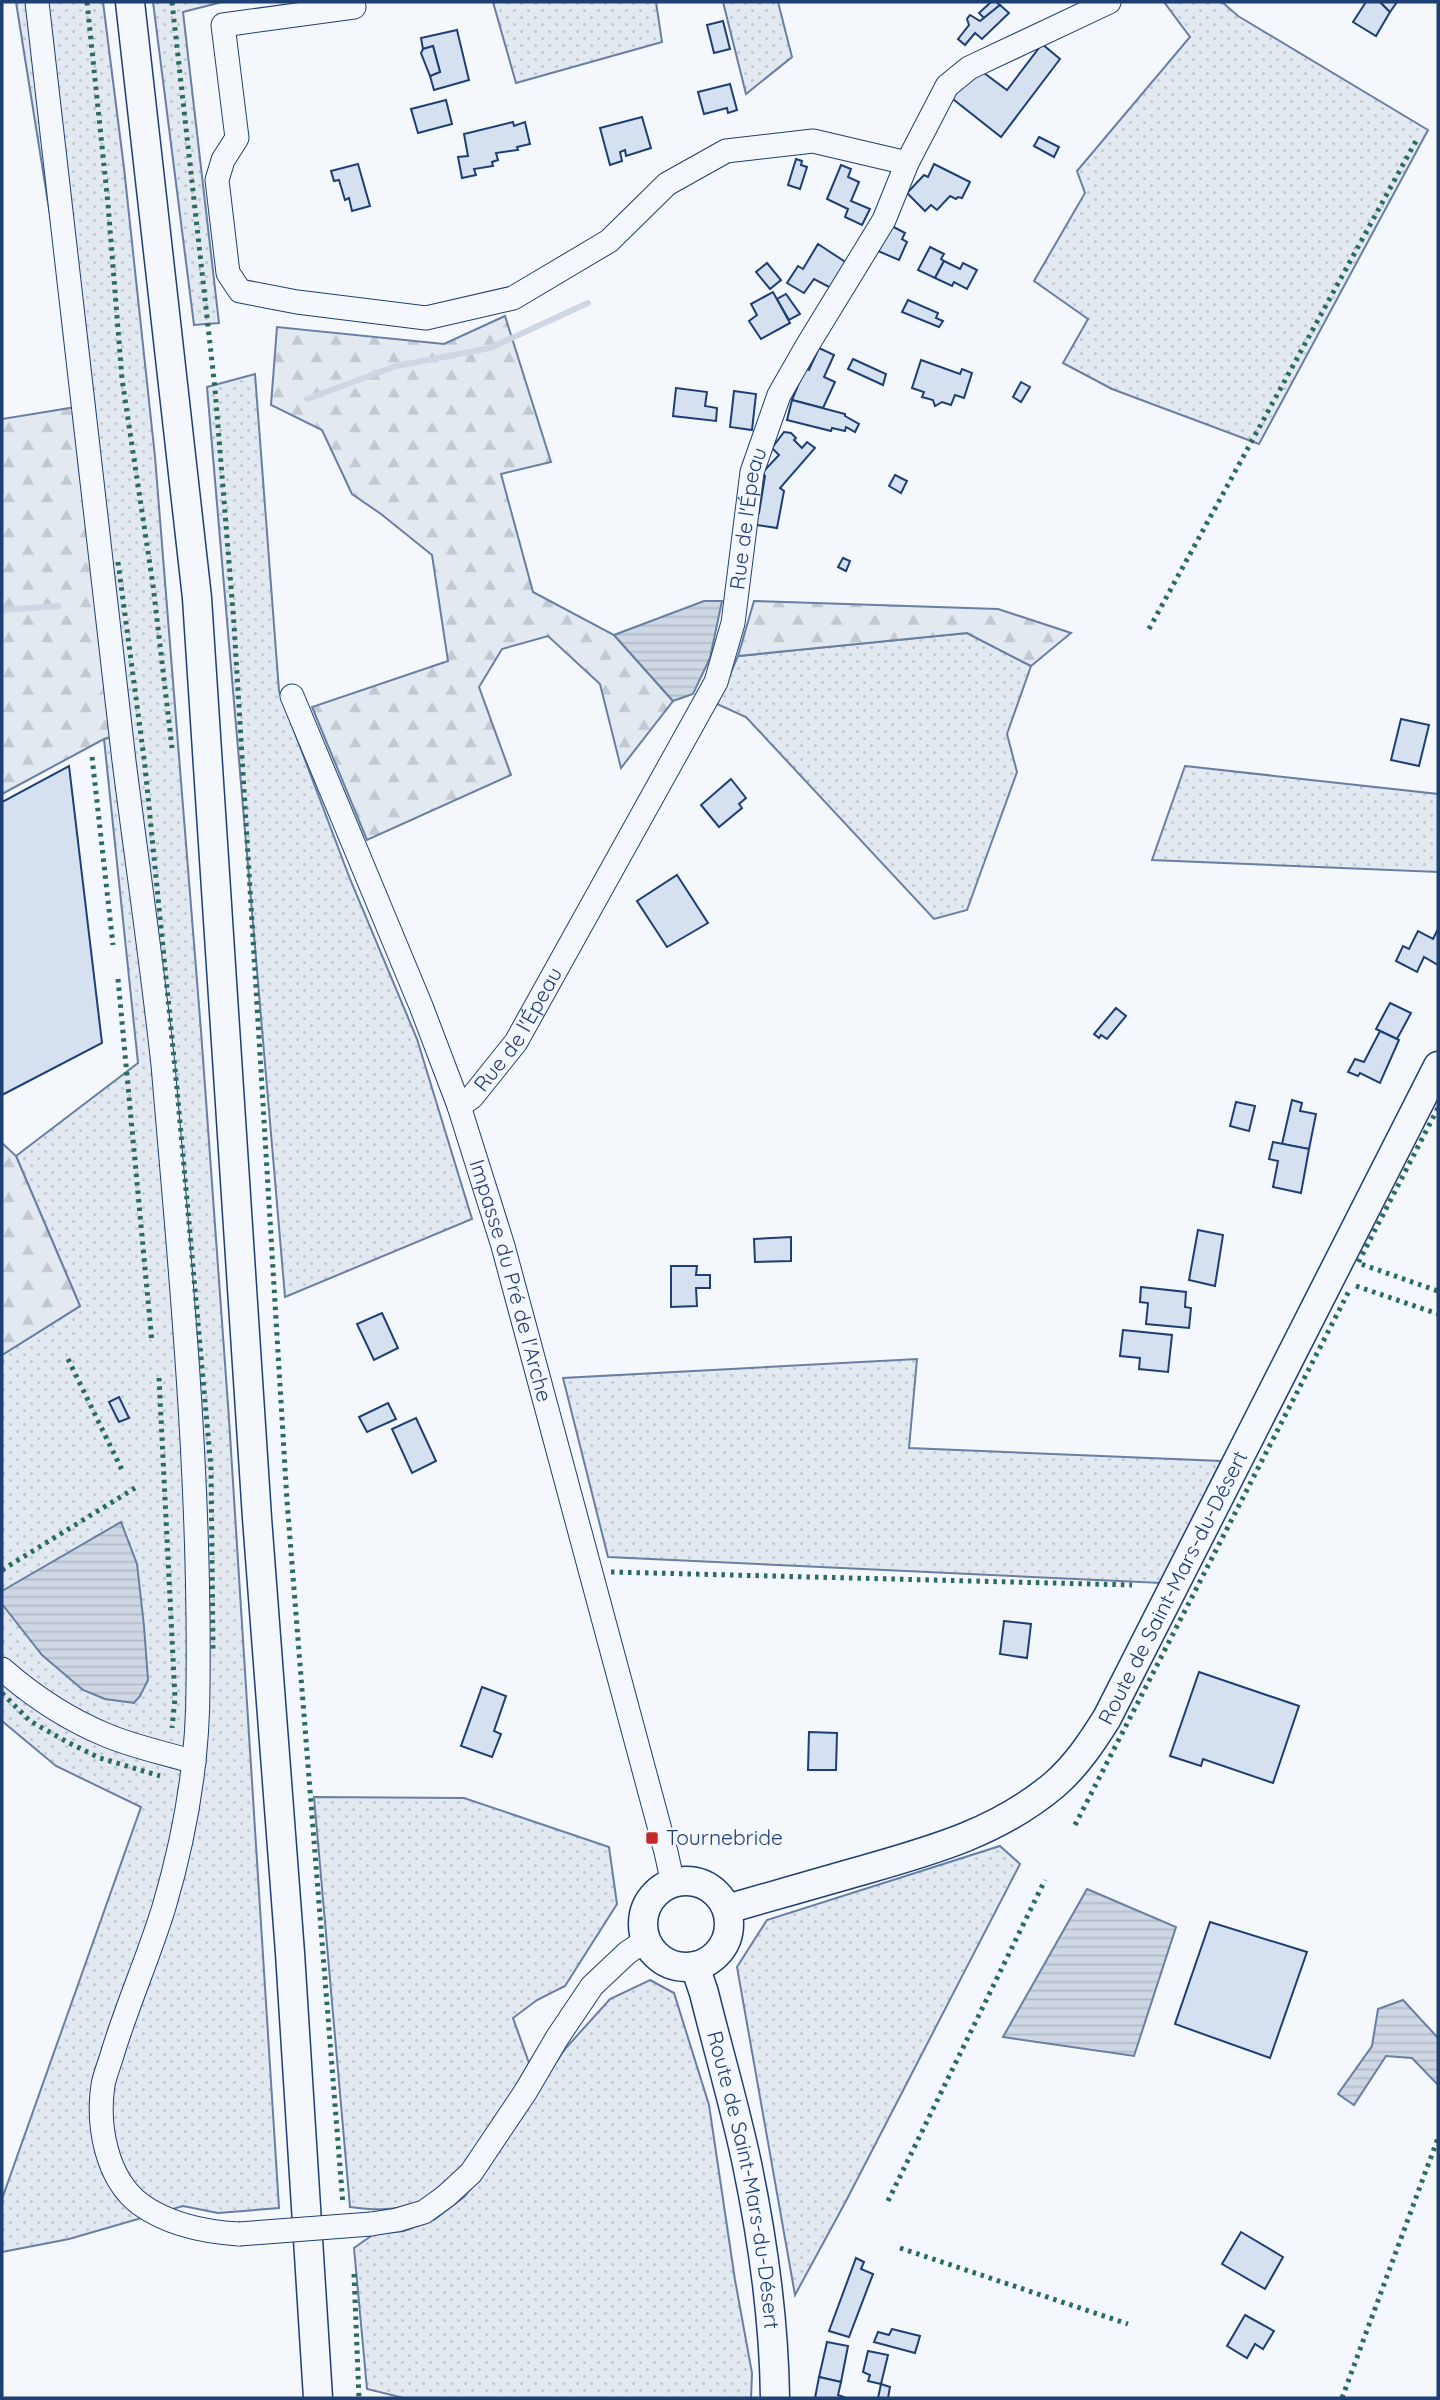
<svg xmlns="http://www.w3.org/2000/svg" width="1440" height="2400" font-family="Quicksand,sans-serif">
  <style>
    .grass { fill: url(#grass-dots); stroke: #687fa3; stroke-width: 2 }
    .forest { fill: url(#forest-firs); stroke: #687fa3; stroke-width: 2 }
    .water { fill: url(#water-rules); stroke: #687fa3; stroke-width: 2 }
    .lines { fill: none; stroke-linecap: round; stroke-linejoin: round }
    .stream { stroke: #cfd7e4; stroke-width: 6 }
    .building { fill: #d5e0f0; stroke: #1d3f73; stroke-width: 2 }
    .minor-casing { stroke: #1d3f73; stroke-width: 25 }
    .major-casing { stroke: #1d3f73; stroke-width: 31 }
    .minor { stroke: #f4f7fb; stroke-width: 23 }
    .major { stroke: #f4f7fb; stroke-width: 28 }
    .minor-bridge-casing { stroke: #1d3f73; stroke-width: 25; stroke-linecap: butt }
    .minor-bridge { stroke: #f4f7fb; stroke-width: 23 }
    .hedge { stroke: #2c6c60; stroke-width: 5; stroke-dasharray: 3.5 5; stroke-linecap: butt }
    .poi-dot { fill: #c62828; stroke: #f4f7fb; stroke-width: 2.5 }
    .labels { text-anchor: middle; stroke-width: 5; stroke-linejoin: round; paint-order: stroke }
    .street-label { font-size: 21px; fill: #1d3f73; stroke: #f4f7fb }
    .poi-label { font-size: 21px; fill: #1d3f73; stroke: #f4f7fb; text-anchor: start }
  </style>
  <defs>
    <pattern id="grass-dots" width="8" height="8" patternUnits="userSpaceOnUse" patternTransform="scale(1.75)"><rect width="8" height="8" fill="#e3e9f0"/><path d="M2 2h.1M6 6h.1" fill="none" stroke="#c2c9d1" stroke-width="1.8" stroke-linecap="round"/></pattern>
    <pattern id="forest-firs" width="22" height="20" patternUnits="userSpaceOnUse" patternTransform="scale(1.75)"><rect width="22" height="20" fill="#e3e9f0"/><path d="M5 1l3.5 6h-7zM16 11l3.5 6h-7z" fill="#c2c9d1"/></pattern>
    <pattern id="water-rules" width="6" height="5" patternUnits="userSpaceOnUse" patternTransform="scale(1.75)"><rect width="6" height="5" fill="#cfd7e4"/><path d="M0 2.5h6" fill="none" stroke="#b1bac7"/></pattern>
  </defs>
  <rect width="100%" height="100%" fill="#f4f7fb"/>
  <g class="grass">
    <path d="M16,2H103L124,168L155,457L201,1031L229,1419L279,2208L218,2213L183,2206L69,2239L2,2252V2199L141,1807L56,1766L2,1721V1355L80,1306L16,1156L138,1063L104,739L113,736L53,234Z"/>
    <path d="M153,2H222L183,12L219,323L194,325Z"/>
    <path d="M493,2H656L662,42L516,83Z"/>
    <path d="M723,2H778L792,57L746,94Z"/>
    <path d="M1164,2H1222L1238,16L1428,130L1259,444L1112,389L1063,363L1088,319L1034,281L1085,193L1077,171L1190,37Z"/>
    <path d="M255,374L279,691L350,879L417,1039L472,1219L285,1297L207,387Z"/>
    <path d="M967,633L1031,666L1007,734L1017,772L967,910L934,919L746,717L717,704L738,656Z"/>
    <path d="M1185,766L1438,794V872L1152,860Z"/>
    <path d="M917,1359L909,1448L1221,1461L1162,1583L608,1557L563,1378Z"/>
    <path d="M314,1797L464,1798L609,1847L617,1904L565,1986L537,2000L513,2018L529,2063C505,2106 462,2187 414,2204C392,2211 372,2210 350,2207Z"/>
    <path d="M1000,1846L1020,1864L846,2201L795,2295L737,1967L767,1920Z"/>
    <path d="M650,1980L674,1993L709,2105L735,2280L752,2373L751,2398H404L367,2389L354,2248L374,2234L404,2231L435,2219L464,2197L477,2181L565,2049L610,1999Z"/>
  </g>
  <g class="forest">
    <path d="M505,316L551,462L501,474L533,592L614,635L673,701L621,768L600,684L548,636L502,649L479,687L511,775L367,840L312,707L448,661L432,555L381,514L352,494L322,430L271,405L277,327L444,344Z"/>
    <path d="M76,407L114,736L104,739L2,794V419Z"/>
    <path d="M754,601L998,609L1071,633L1031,666L967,633L738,656Z"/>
    <path d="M2,1143L16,1156L80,1306L2,1355Z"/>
  </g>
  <g class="water">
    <path d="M704,601H722L710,658L693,694L673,701L614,635Z"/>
    <path d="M121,1522L137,1564L144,1626L148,1680L140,1696L134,1703L105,1699L83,1690L42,1655L2,1604V1591Z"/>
    <path d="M1087,1889L1176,1927L1134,2056L1003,2037Z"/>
    <path d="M1403,2000L1438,2038V2085L1412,2058L1386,2056L1354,2105L1338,2094L1372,2046L1378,2009Z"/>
  </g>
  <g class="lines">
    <g class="stream">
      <path d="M307,399L396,366L490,348L588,303"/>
      <path d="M2,610L58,606"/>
    </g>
  </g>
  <g class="building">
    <path d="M991,2H996L1000,5L984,18L979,13Z"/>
    <path d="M1366,2H1380L1390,12L1376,36L1353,22Z"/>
    <path d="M1380,2H1397L1390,12Z"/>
    <path d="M1000,5L1009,13L982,39L975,33L965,45L958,39L969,25L967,19L970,15L980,21Z"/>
    <path d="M723,21L730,49L714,53L707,25Z"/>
    <path d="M457,30L469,80L434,90L430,76L440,72L433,46L423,49L421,38Z"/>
    <path d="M1042,44L1060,59L1001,137L949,96L980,70L1007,90Z"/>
    <path d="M433,46L440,72L430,76L421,53L423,49Z"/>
    <path d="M730,84L737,110L728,113L727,108L704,114L698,92Z"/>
    <path d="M446,100L452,124L418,133L411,109Z"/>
    <path d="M642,117L651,148L626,156L625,150L620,152L622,161L610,165L600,128Z"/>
    <path d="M513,122L514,126L525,122L530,144L517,147L518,150L496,153L498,160L492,162L493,166L474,169L476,175L462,178L458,157L468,156L464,134Z"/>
    <path d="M1039,137L1059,147L1054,157L1034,146Z"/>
    <path d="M796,159L802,161L801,165L807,167L800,189L788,185Z"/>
    <path d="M358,164L370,206L352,211L349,198L345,200L339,180L334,181L331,171Z"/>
    <path d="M934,164L970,182L962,198L958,197L956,199L950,196L937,210L931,205L925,211L907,193L924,175L928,177Z"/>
    <path d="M841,165L851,169L848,177L859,182L851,201L870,209L862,225L845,217L848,209L827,199Z"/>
    <path d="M890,225L905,233L902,239L907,242L899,260L878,251Z"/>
    <path d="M818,244L847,263L831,288L814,279L804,293L787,283L798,266L803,269Z"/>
    <path d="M930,247L944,254L941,259L944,261L935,278L918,270Z"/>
    <path d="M944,261L960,269L963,263L977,270L967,289L954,282L952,286L935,278Z"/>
    <path d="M767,263L781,280L770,289L756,272Z"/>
    <path d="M773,292L790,323L761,339L749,321L757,315L751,304Z"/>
    <path d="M786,294L800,314L789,320L777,299Z"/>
    <path d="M908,300L938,313L936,318L943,321L939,327L902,312Z"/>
    <path d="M819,348L834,355L824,377L835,382L823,408L792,400L805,368L809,370Z"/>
    <path d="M853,359L886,374L883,385L848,369Z"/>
    <path d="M921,360L960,374L962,369L972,373L964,398L955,395L951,405L942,402L935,406L933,400L922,397L924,392L912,388Z"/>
    <path d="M1021,382L1030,387L1021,402L1013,397Z"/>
    <path d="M676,388L707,392L705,406L717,408L716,421L673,416Z"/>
    <path d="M734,391L756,394L752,430L730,427Z"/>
    <path d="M792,400L845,414V416L859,424L855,432L846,427L845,431L832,428L831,431L787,420Z"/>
    <path d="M784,432L791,433L796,438L794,440L802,448L807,442L815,448L780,488L784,491L777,528L757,525L755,518L759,513L765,476L762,473L779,455L772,448Z"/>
    <path d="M895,475L907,481L901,493L889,486Z"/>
    <path d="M843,558L850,561L846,571L838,567Z"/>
    <path d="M1401,719L1429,725L1419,766L1391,760Z"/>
    <path d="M69,766L102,1043L2,1095V802Z"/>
    <path d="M731,779L746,798L739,804L742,808L719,827L701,805Z"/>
    <path d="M677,875L708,923L667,947L637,901Z"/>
    <path d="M1438,929V965L1424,957L1417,972L1396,961L1403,946L1409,949L1418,931L1433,939Z"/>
    <path d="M1390,1003L1411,1013L1397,1039L1376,1029Z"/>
    <path d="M1116,1008L1126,1016L1107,1039L1101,1035L1099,1038L1094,1034Z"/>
    <path d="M1380,1031L1399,1040L1380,1083L1360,1073L1358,1076L1348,1072L1355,1059L1364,1062Z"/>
    <path d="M1292,1100L1302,1103L1300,1111L1316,1114L1309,1149L1282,1144Z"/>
    <path d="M1236,1102L1255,1106L1249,1131L1230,1126Z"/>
    <path d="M1273,1142L1309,1149L1301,1193L1273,1187L1278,1161L1269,1159Z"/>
    <path d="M1198,1230L1223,1235L1215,1286L1189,1280Z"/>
    <path d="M791,1237V1261L755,1262L754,1239Z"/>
    <path d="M671,1266H697L696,1275H710V1288H696L697,1306L671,1307Z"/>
    <path d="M1141,1287L1186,1292L1185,1307L1191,1308L1189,1328L1146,1324L1148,1303L1140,1302Z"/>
    <path d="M382,1313L398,1348L374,1360L357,1324Z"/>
    <path d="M1123,1330L1172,1335L1168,1372L1139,1369L1140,1358L1120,1356Z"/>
    <path d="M119,1397L129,1418L119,1422L109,1402Z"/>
    <path d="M388,1403L396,1419L367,1432L359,1417Z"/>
    <path d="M416,1418L436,1461L412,1473L392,1429Z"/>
    <path d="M1004,1621L1031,1624L1027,1658L1000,1654Z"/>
    <path d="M1199,1672L1299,1706L1273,1783L1203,1759L1201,1766L1170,1756Z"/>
    <path d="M482,1687L506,1696L494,1731L501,1734L492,1757L461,1746Z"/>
    <path d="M809,1732L837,1733L836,1770H808Z"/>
    <path d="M1210,1922L1307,1952L1270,2058L1175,2024Z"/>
    <path d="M1241,2232L1283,2257L1265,2289L1222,2264Z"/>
    <path d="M856,2258L864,2262L861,2269L873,2274L849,2337L829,2331Z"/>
    <path d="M1245,2315L1274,2331L1263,2349L1255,2344L1247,2358L1227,2346Z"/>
    <path d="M892,2329L920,2336L915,2353L874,2342L878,2332L889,2335Z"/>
    <path d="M827,2342L848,2346L841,2382L819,2377Z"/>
    <path d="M868,2351L888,2355L881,2384L868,2381L870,2375L863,2372Z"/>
    <path d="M819,2377L841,2382L838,2395L846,2398H815Z"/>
    <path d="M881,2384L890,2387L888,2398H878Z"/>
  </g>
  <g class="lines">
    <g class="minor-casing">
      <g id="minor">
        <path d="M37,2C67,255 94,508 124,761C137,863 152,964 163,1065C167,1108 170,1151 174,1194C188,1358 200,1522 198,1687C198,1761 185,1836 164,1907C149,1956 128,2003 113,2052C110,2063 105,2074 103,2085C97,2125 106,2178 140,2204C169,2225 205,2232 239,2234"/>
        <path d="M354,7L223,25L237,138L223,160L217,180L228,273L240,291L297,302L426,318L513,298L609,241L667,184L726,151L813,141L907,163"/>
        <path id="s1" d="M292,696L421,1006L459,1106L503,1246L666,1852L673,1884"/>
        <path id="s2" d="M459,1106L472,1097L516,1042L716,682L733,623L752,472L779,395L807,346L884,220L907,163L947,86L969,68L1109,2"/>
        <path d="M2,1669C34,1697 67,1719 106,1735C134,1747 165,1753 194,1762"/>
        <path d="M371,2224L397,2220L424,2212L446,2196L471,2173L526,2091L557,2038L592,1986L627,1953L646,1940"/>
      </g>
    </g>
    <g class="major-casing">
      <g id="major">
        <path d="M130,2L197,598L257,1518L290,1953L318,2398"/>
        <circle cx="686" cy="1924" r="43"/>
        <path id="s3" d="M727,1909C771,1896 816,1884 860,1871C930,1851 997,1833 1054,1785C1076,1766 1092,1742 1107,1718L1438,1066"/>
        <path id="s4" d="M695,1966L704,1993C718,2050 735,2107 747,2164C763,2241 774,2320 775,2398"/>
      </g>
    </g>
    <use href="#minor" class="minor"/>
    <use href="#major" class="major"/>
    <g class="minor-bridge-casing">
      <path id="minor-bridge" d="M239,2234L371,2224"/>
    </g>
    <use href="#minor-bridge" class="minor-bridge"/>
    <g class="hedge">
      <path d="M87,2L108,204L122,379L153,585L172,748"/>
      <path d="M172,2L215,389L234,624L287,1501L343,2205"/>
      <path d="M118,562L145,766L177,1089L211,1468L213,1649"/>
      <path d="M1149,629L1417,139"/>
      <path d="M92,757L113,945"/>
      <path d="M118,979L152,1343"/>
      <path d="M1438,1108L1358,1263L1438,1291"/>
      <path d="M1356,1286L1438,1314"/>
      <path d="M68,1359L122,1470"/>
      <path d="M159,1378L175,1698L172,1728"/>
      <path d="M2,1570L135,1488"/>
      <path d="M611,1572L1132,1585"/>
      <path d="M2,1693L30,1721L69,1743L100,1758L160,1776"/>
      <path d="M1075,1825L1350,1289"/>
      <path d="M888,2201L1045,1880"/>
      <path d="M900,2248L1128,2324"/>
      <path d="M354,2274L359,2398"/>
      <path d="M1342,2398L1438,2138"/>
    </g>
  </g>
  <rect class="poi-dot" x="645" y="1831" width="14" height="14" rx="3.5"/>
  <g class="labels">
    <g class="street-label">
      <text dy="7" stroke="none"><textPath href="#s2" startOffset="665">Rue de l'Épeau</textPath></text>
      <text dy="7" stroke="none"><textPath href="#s2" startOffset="98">Rue de l'Épeau</textPath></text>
      <text dy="7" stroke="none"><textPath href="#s1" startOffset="625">Impasse du Pré de l'Arche</textPath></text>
      <text dy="7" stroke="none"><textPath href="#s3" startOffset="584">Route de Saint-Mars-du-Désert</textPath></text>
      <text dy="7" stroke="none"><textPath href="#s4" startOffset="220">Route de Saint-Mars-du-Désert</textPath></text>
    </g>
    <g class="poi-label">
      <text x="666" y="1845">Tournebride</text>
    </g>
  </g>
  <rect width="1440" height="2400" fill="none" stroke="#1d3f73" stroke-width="7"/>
</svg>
